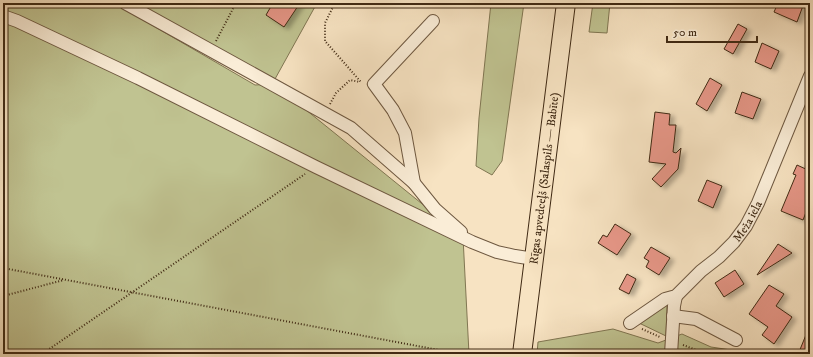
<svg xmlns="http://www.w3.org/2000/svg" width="813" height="357" font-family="'IM FELL DW Pica',serif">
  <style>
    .green { fill: #c0c391; stroke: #807652 }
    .building { fill: #e79788; stroke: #402a14; filter: url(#shadow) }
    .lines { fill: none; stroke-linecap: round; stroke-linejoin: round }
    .minor-casing { stroke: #6e5840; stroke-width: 14 }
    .highway-casing { stroke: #402a14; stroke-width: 20 }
    .path { stroke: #402a14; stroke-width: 2; stroke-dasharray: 1 2; stroke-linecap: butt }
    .minor { stroke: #faedd7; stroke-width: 12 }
    .highway { stroke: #f7e3c2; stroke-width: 18 }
    .labels { text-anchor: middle; stroke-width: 3.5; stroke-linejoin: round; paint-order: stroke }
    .street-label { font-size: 12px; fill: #402a14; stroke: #faedd7 }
  </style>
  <defs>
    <filter id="shadow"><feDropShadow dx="4.5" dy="2.5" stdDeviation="2" flood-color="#0004"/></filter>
  </defs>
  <rect width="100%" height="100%" fill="#f7e3c2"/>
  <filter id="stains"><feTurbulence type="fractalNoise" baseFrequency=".005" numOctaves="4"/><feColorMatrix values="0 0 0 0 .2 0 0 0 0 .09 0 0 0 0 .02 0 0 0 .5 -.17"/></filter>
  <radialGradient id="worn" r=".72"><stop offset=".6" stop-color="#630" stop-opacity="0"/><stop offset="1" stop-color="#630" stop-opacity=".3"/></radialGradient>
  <g class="green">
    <path d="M3,3H114L255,85L274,84L463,237L469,354H3Z"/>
    <path d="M125,3H317L275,79Z"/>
    <path d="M491,3H524L502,161L492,175L476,166L479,118Z"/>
    <path d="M593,3H610L607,33L589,32Z"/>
    <path d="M667,304L666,336L639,323Z"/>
    <path d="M613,329L658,343L682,334L711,347L758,354H537L538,342Z"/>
  </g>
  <g class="building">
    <path d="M273,3H300L284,27L266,15Z"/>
    <path d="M778,3H804L797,22L774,12Z"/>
    <path d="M738,24L747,29L733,54L724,49Z"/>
    <path d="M762,43L779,51L771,69L755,62Z"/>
    <path d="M710,78L722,85L707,111L696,104Z"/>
    <path d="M742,92L761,99L753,119L735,113Z"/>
    <path d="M655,112L670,114L669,125H676L673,152L676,153L681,148L678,169L661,187L652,179L666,164L649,162Z"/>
    <path d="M797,165L810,171V202L803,220L781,211L796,175L793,174Z"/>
    <path d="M707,180L722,186L713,208L698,201Z"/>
    <path d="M615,224L631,234L617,255L598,243L603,235L607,237Z"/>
    <path d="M778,244L792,253L757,275Z"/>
    <path d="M651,247L670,258L659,275L646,267L649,261L644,258Z"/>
    <path d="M735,270L744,284L724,297L715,283Z"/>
    <path d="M627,274L636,279L629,294L619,289Z"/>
    <path d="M769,285L784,294L776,306L792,317L774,344L762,335L768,327L749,314Z"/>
    <path d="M810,325V354H804L799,352Z"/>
  </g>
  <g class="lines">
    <g class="minor-casing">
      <g id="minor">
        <path d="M125,3L351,128L414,183L435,209L461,232"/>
        <path d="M3,16L17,21L138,78L316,167L472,242L497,252L515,256L534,259"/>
        <path d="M414,183L405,133L393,110L374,84L433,21"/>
        <path d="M673,316L696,319L736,340"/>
        <path id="s1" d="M630,323L665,299L676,296L701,271L719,257L734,242L746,226L758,203L810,76"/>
        <path d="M671,354L674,306L676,296"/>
      </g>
    </g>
    <g class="highway-casing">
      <g id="highway">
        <path id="s2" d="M522,354L566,3"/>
      </g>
    </g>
    <g class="path">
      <path d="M335,3L325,23V41L361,82"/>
      <path d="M216,41L236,3"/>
      <path d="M330,104L336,93L350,80L360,82"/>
      <path d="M3,268L460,354"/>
      <path d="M3,296L64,280"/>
      <path d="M642,329L660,337"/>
      <path d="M683,345L707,354H727L729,350"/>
      <path d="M42,354L305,174"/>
    </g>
    <use href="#minor" class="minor"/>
    <use href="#highway" class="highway"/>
  </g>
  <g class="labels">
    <g class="street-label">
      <text dy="4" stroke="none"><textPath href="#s2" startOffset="177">Rīgas apvedceļš (Salaspils — Babīte)</textPath></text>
      <text dy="4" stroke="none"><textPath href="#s1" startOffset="158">Meža iela</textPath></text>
    </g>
  </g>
  <rect width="813" height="357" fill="none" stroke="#f7e3c2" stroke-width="16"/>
  <rect x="4" y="4" width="805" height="349" fill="none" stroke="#402a14" stroke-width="2"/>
  <rect x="8" y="8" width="797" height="341" fill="none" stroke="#402a14"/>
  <path d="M667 36v6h90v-6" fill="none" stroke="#402a14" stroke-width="2"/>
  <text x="673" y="36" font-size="12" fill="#402a14" stroke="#faedd7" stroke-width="3" paint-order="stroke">50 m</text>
  <rect width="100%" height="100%" filter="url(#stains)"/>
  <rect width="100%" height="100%" fill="url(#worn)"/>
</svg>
